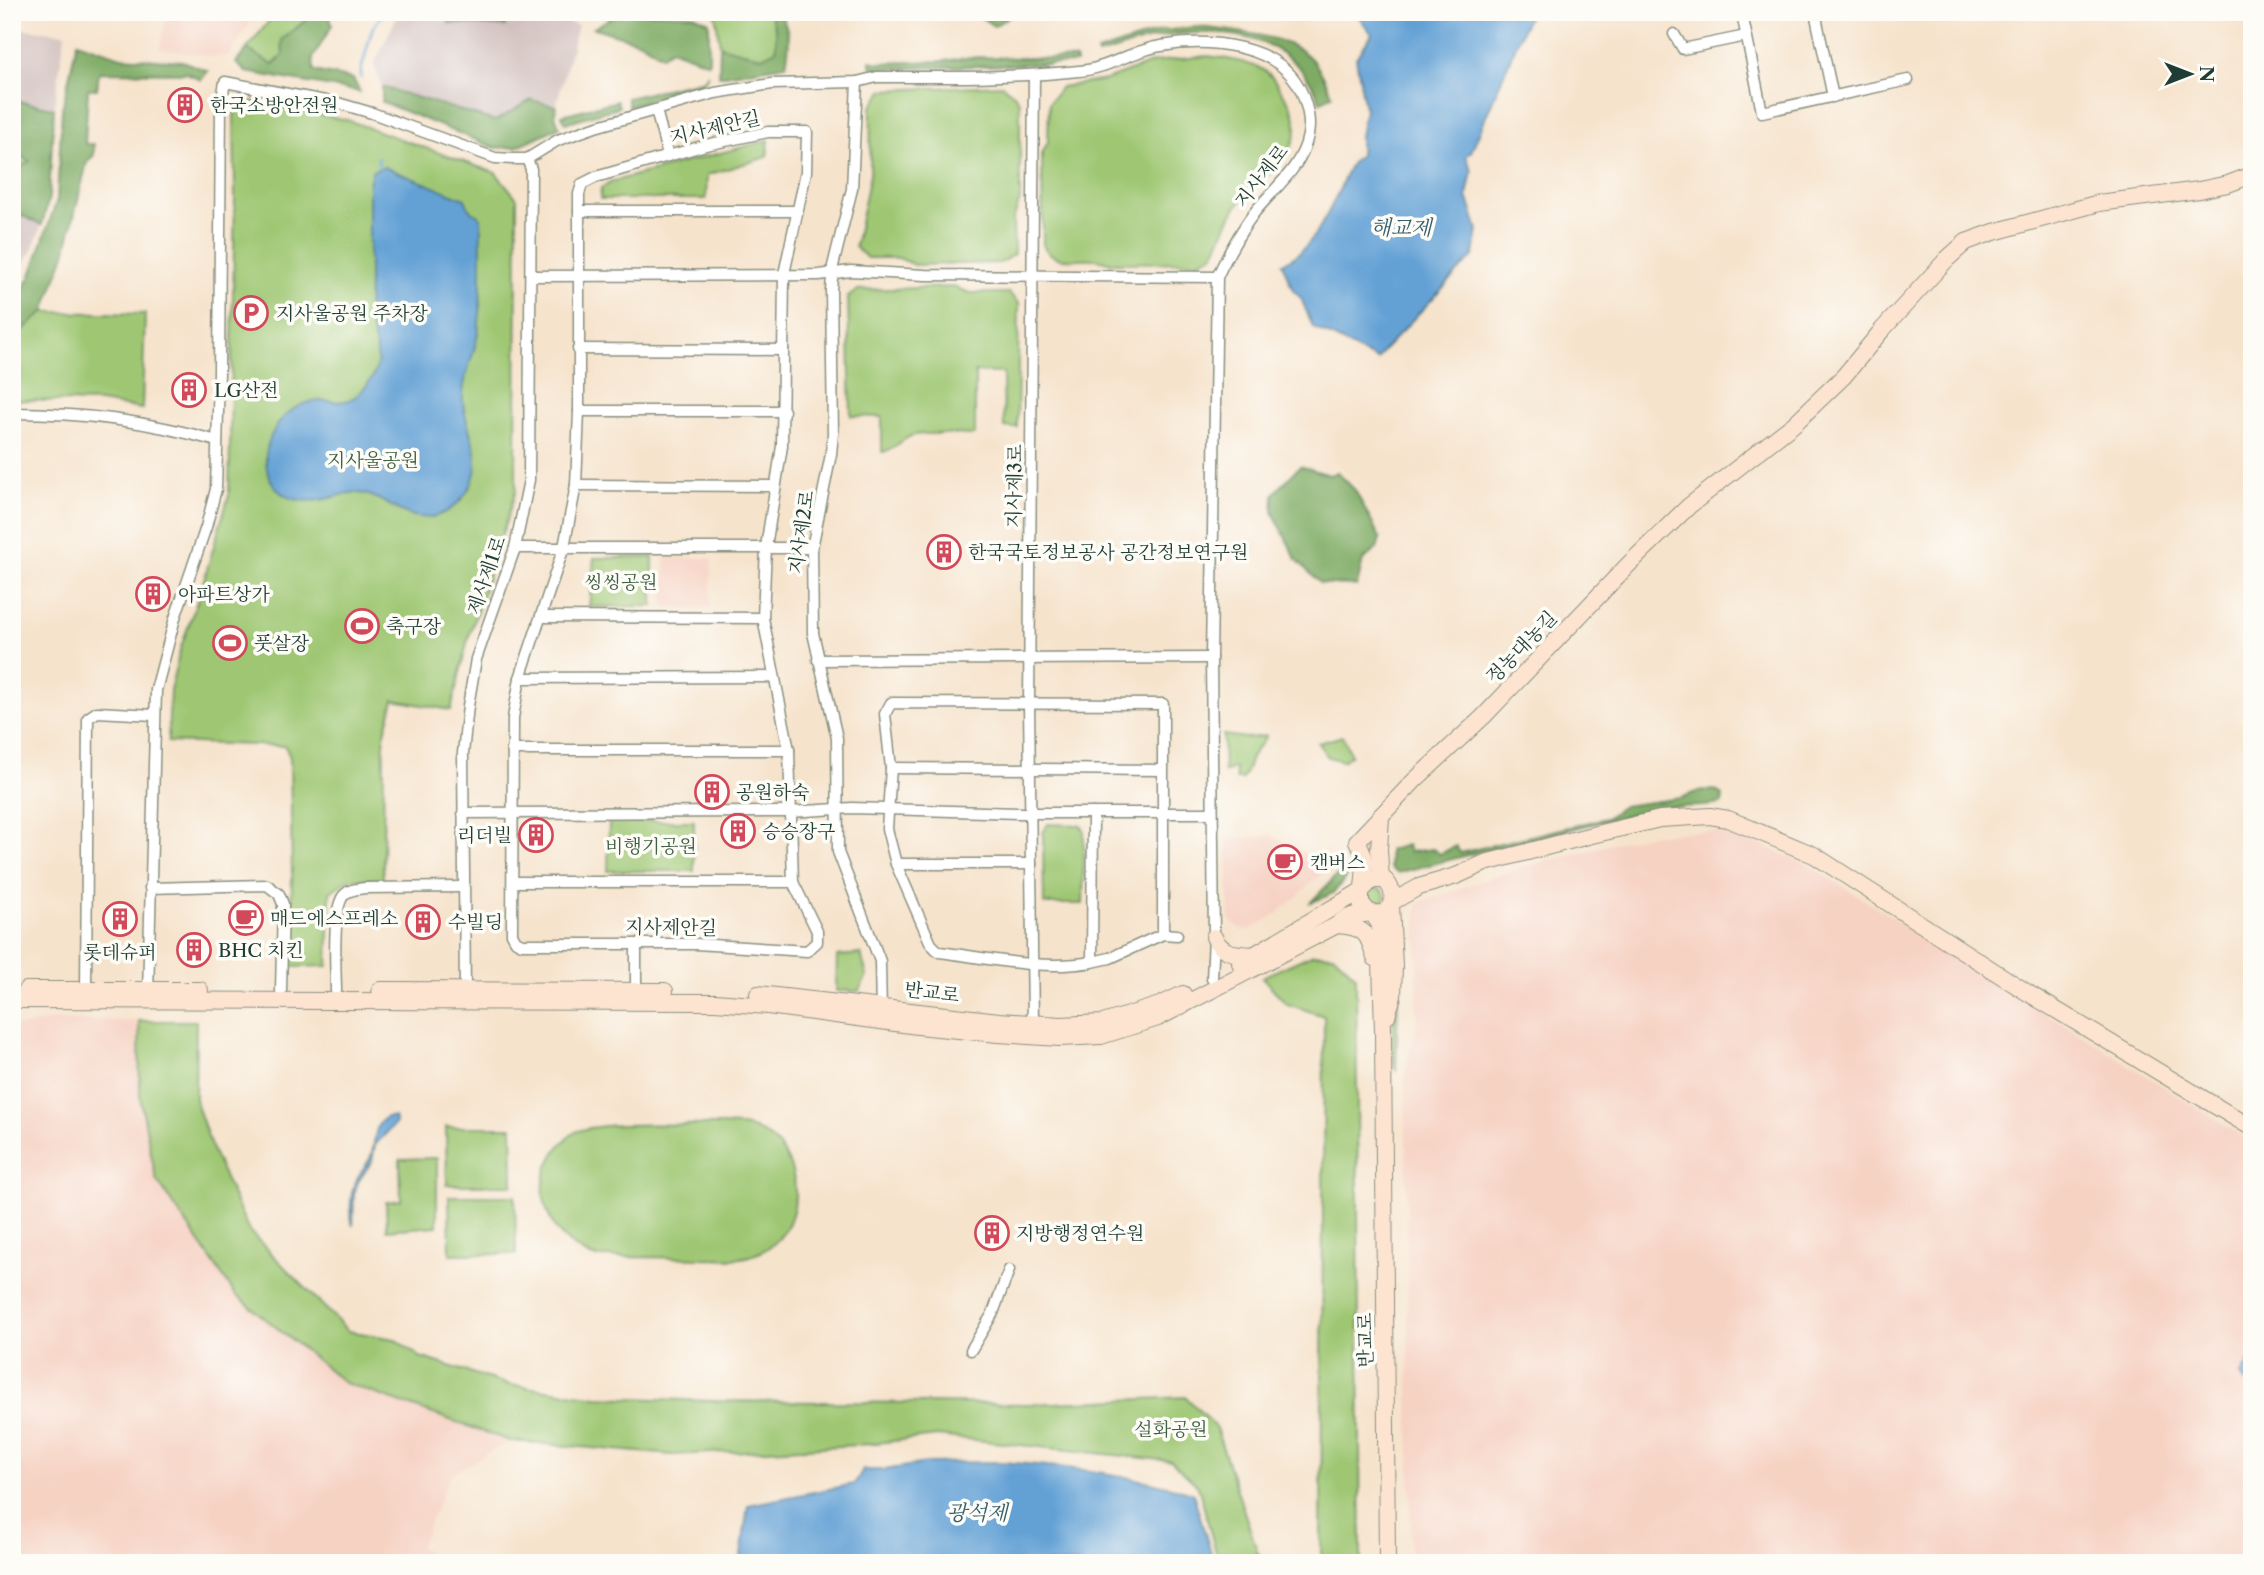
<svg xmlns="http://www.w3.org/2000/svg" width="2264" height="1575" font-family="'Libre Caslon Text','Noto Serif KR',serif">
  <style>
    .built { fill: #f6d2c3 }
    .industrial { fill: #d1bfbd }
    .green { fill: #9fc773; stroke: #5f8254; stroke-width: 2 }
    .forest { fill: #7fac65; stroke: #4f744c; stroke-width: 2 }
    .water { fill: #64a1d5; stroke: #426f84; stroke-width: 2 }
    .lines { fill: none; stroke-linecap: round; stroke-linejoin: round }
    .stream { stroke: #64a1d5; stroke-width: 2.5 }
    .street-casing { stroke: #8a9080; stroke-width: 13 }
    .secondary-casing { stroke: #8a9080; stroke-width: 18 }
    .street { stroke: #fff; stroke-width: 10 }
    .secondary { stroke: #fde4d1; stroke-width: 16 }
    .labels { text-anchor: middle; stroke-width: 7; stroke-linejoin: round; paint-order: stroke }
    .poi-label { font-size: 19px; fill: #1f3d34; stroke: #fdfcf7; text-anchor: start }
    .street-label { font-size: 19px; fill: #1f3d34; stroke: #fdfcf7 }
    .park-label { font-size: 19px; fill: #3f6044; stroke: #fdfcf7 }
    .water-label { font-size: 21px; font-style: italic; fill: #37606c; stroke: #fdfcf7 }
  </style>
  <rect width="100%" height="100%" fill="#fdfcf7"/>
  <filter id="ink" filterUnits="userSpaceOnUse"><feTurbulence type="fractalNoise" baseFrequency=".0143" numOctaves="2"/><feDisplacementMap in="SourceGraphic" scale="14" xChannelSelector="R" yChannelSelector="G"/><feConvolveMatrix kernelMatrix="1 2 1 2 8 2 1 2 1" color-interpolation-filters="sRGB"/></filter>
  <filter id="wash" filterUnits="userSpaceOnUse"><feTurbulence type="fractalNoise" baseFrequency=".00686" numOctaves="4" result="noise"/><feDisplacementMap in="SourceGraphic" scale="28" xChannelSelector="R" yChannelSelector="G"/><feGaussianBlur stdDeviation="1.57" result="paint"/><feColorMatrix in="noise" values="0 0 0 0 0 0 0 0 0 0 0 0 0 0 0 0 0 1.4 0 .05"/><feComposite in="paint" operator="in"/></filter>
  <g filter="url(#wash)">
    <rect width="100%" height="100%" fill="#f6e3cc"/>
    <g class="built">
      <path d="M168,13L251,22L227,57L210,56L159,49Z"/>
      <path d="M665,557L712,558L710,608L664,607Z"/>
      <path d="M1725,830L1804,862L2252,1142V1563H1411L1405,1070L1417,1025V903L1526,866L1648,835Z"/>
      <path d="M1273,836L1312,857L1323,869L1320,876L1278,913L1251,929L1242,930L1229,919L1227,838Z"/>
      <path d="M56,1020L139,1021L140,1097L345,1383L510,1441L451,1474L420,1546L438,1563H12V1025L22,1026Z"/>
    </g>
    <g class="industrial">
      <path d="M399,12H552V18L578,25L556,106L531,100L495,121L382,87L374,65Z"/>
      <path d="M12,28L65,33L54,108L12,100Z"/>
      <path d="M12,211L42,225L31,252L22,266L12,262Z"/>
    </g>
    <g class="green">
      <path d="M276,12H311V16L282,40L283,55L273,65L247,49Z"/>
      <path d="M450,12H506L505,26L449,23Z"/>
      <path d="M715,12H769L777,30V50L762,57L720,46Z"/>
      <path d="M1207,56C1224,58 1256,63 1269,74C1274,79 1278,86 1282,92C1323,146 1265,170 1237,206C1227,220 1221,240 1213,255L1198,262L1111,263C1105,261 1100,259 1094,259C1075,257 1054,266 1043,245L1042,153L1048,142L1049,103L1061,87L1106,80L1154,62Z"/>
      <path d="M1002,85L1015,95L1020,103V200L1013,220L1014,254L1000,263L914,265L899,258H867L855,247L870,175L871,107L884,90Z"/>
      <path d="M252,101L347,120L496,173L517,198L516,490L467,643L451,710L394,700L384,736L383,879H350L330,892L328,966L290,967L292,877L290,757L285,746L168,742L170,690L181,647L200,593L229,495L235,195L234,113Z"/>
      <path d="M769,140L767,157L707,175L706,199H600L601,188L614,181Z"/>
      <path d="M12,152L31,161L12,172Z"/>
      <path d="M953,287L970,293H1009L1019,303L1017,428L1004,427L1003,373L975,372V435C957,435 927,431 911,436C900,440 894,451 882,452V417L851,416L848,297L858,290Z"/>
      <path d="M44,312L145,314L142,409L100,402L12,400V339Z"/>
      <path d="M653,557V606L589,607L594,558Z"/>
      <path d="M1223,735L1247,738L1266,736C1263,744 1255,749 1252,756C1247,766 1250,768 1242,779H1236L1235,767L1224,772Z"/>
      <path d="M1343,736L1351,755L1343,761L1328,757L1318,743Z"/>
      <path d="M609,821H694V871H608Z"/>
      <path d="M1048,824L1080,825L1084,830L1083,904H1044L1043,833Z"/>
      <circle cx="1376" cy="897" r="9"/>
      <path d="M861,954L867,976L859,991H836L837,956Z"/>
      <path d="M1313,954L1334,955L1356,976L1361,1563H1321L1324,1016L1287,1004L1262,977Z"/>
      <path d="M1398,988L1396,1072C1389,1043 1393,1016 1398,988Z"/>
      <path d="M139,1021H196L195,1099L213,1152L249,1231L348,1331L395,1339L420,1357L510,1385L598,1397L715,1401L1030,1404L1186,1397L1216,1428L1261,1562L1265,1563H1219L1198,1486L1171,1461L937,1436L859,1445L673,1455L510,1441L345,1383L235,1294L156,1179L140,1097Z"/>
      <path d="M723,1125C733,1126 745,1125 754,1129C808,1149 810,1237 753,1255C737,1261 717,1258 700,1258C664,1257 628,1257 593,1257C566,1245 549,1228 544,1198C541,1174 553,1147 574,1133C595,1120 692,1126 723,1125Z"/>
      <path d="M446,1127H512L513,1185H447Z"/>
      <path d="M437,1158V1226L387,1230L386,1202L401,1200L400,1159Z"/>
      <path d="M449,1196H515L516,1254H450Z"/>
    </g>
    <g class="forest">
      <path d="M311,12L329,13L332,25L313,58L314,71L353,79L360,92L246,72L236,63L247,49L273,65L283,55L282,40L311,16Z"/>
      <path d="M620,12L694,15L709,22V63L671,49L662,56L640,42L594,28Z"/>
      <path d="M769,12H780C791,34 790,42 786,65L719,76L720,46L762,57L776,50V30Z"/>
      <path d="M973,12H1016L994,26Z"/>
      <path d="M1198,27C1227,30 1287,35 1309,57C1320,67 1326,82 1332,95L1320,102C1295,33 1219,25 1155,38C1136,42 1117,50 1098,55L1097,52L1161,31Z"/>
      <path d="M77,42L121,57L182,61L208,71L201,80L187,73L99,72L97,89H88L85,144H94V155L87,162L65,254L44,312L12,339V304L30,278L57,200L62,109Z"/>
      <path d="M973,57L1076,59V63L876,69L871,66L870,61L879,63L942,61Z"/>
      <path d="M708,74L703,84L629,106L627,98L704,80Z"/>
      <path d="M382,87L495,121L531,100L556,106L555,115L559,127L516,147L495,148L382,102Z"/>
      <path d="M12,100L54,108L49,197L42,225L12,211V172L30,161L12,152Z"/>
      <path d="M617,101L619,107L565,123L562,115Z"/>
      <path d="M1300,466L1330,475L1337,472L1355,490L1380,538L1377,549L1363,560L1357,586L1320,583L1296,559L1273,512L1274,494Z"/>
      <path d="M1714,790L1723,795L1722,803C1714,808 1672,806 1660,807L1397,873L1390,868L1389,850L1407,845L1409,852L1433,849L1440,854L1456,846L1460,853L1606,818L1623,806L1681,798L1696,792Z"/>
      <path d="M1344,868L1347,869V875C1336,893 1331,896 1311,902Z"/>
    </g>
    <g class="water">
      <path d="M1355,12H1530L1471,152L1466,156L1472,171L1467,196L1478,230L1474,255L1384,350L1377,360L1313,327L1301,298L1293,290L1282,263C1310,254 1329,212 1341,186C1347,173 1348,163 1360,155V136L1365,109L1356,58L1372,34Z"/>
      <path d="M384,167L465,199C469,209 469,211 479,215L481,221C480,258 483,296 478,332C475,355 462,376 463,400C464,425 482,452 474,477C469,493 456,509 439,515C401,529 379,482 341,495C312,504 276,507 267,469C260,438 287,402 318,401C329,400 339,404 349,400C359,396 366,387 372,378C384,359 373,342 370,322C367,307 369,290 369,275C369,245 369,215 369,185L372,171Z"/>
      <path d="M387,1117H394L396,1123L375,1145L372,1161L358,1182L354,1194L353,1226C350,1216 350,1199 353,1188C356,1179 363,1169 369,1160C377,1147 371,1125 387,1117Z"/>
      <path d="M2252,1356V1383H2251L2245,1382L2241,1375Z"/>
      <path d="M1002,1462C1068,1467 1130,1474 1193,1493L1214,1563H740L748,1505L854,1484L863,1470H884L926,1463Z"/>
    </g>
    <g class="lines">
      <g class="stream">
        <path d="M361,78V71L372,29L384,12"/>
        <path d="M378,157L379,168"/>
      </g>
    </g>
  </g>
  <g filter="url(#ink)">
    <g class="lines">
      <g class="street-casing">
        <g id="street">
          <path d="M1750,12L1742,14L1762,112L1908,80"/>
          <path d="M1815,12L1833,97"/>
          <path d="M1674,34L1683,49L1746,36"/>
          <path d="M857,82L852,189L833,266L831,290L833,433L831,454L812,548L813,633L837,738L838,852L880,961L881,1014"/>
          <path d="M656,110L668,156"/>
          <path d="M768,132H807L806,172L784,274L782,446L766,547L763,618L789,750L793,882L817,931V942L807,951L696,944H522L516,941L512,934L513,718L520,678L564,547L576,485L579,411V194L582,184L596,177L706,145Z"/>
          <path d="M579,211H797"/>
          <path d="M531,276L819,275L851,271L925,275L1217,277"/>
          <path d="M578,349L783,350"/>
          <path d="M579,411H784"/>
          <path d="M12,413C85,413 147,421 217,441"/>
          <path d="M576,485L775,486"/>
          <path d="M515,548H812"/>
          <path d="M541,617L763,618"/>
          <path d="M818,660L1211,658"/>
          <path d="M520,678L774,677"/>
          <path d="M512,750H789"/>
          <path d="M891,768L1162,770"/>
          <path d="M463,813L790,812L852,808L1018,813H1212"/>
          <path d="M1093,813L1092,962C1042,971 989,958 939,952L931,944L896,864L887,829L891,768L885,714L891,703L1163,704V934"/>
          <path d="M896,864H1031"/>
          <path d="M513,882H793"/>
          <path d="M150,888L267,885L279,894L283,904L281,991"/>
          <path d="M1092,962L1110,958L1163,934L1177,935"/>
          <path d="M86,988L88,718L97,712L154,715"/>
          <path d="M336,991C336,972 331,906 345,894C350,889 358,889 365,888L463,887"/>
          <path d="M636,991V944"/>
          <path d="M148,994L156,690L175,618L206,527L216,489L219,372L221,104L225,82L341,104L372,113L495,158L513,159H527L558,140L595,127L715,93L772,84L857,82L877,77C945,77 1012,78 1079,71C1107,69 1133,50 1161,46C1207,38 1281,43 1302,93C1307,107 1311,120 1308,135C1302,168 1274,188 1254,213C1239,233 1228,254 1217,277L1211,658L1214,937L1212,979"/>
          <path d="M465,995L463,753L468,706L476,659L515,548L529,480L531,169L527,159"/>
          <path d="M1033,1024L1029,704L1034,75"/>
          <path d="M971,1350L993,1313L1009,1270"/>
        </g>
      </g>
      <g class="secondary-casing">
        <g id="secondary">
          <path d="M1381,816L1379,850L1381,879"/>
          <path d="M1363,887C1365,870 1367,856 1357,841L1415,780L1483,717L1628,565L1689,506L1794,424L1844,376L1882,330L1947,259L1966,242L1994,232L2099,203L2199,190L2228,184L2252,175"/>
          <path d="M1392,902L1419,887L1456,876L1485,863L1592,835L1660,819L1710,816L1728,819L1814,855L2028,993L2252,1128"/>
          <path d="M1373,914L1380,925L1383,1032L1387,1563"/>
          <path d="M1337,925C1365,927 1368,933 1375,958"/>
          <path d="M1214,937C1221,954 1237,954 1253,955"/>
          <path d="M1240,963L1361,891"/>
          <path d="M26,990H200"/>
          <path d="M380,990L665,991"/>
          <path d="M758,994L999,1021L1061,1025L1103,1023L1160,1005L1183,994"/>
          <path d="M12,1000L715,1002L768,1006L918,1026L998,1034L1060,1038L1101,1036L1158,1018L1337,925C1350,912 1367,914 1383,913C1396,905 1395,891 1385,880H1372L1361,891V903L1369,912"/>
          <path d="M1387,1016L1393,996L1394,966L1391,905"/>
        </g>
      </g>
      <use href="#street" class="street"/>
      <use href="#secondary" class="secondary"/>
    </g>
  </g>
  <defs>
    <g id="building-ring" transform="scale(1.75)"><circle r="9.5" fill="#fdfcf7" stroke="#d1495b" stroke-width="1.5"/><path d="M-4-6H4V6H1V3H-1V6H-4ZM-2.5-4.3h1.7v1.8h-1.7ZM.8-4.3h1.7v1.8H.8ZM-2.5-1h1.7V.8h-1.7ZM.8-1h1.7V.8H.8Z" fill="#d1495b"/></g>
    <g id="parking-ring" transform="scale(1.75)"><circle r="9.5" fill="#fdfcf7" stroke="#d1495b" stroke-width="1.5"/><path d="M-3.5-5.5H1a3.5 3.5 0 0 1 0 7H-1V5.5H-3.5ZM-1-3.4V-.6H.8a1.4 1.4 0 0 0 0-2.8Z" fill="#d1495b"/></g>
    <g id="stadium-ring" transform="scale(1.75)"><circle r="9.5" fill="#fdfcf7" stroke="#d1495b" stroke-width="1.5"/><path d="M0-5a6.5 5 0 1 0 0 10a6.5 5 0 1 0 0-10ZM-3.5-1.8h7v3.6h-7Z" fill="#d1495b"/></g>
    <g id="cafe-ring" transform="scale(1.75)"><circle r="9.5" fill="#fdfcf7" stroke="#d1495b" stroke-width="1.5"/><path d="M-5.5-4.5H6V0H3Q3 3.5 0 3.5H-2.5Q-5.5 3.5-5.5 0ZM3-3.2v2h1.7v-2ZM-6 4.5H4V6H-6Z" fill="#d1495b"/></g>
  </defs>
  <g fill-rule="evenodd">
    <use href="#building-ring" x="185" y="105"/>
    <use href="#parking-ring" x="251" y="313"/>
    <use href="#building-ring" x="189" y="390"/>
    <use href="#building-ring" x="944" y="552"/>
    <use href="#building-ring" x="153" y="594"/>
    <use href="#stadium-ring" x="362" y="626"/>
    <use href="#stadium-ring" x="230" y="643"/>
    <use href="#building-ring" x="712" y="792"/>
    <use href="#building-ring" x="738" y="831"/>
    <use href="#building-ring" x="536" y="835"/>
    <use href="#cafe-ring" x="1285" y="862"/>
    <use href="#cafe-ring" x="246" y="918"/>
    <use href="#building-ring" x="120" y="919"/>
    <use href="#building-ring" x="423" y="922"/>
    <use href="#building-ring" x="194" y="950"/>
    <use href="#building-ring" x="992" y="1233"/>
  </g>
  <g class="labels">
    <g class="poi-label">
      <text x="210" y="112">한국소방안전원</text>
      <text x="276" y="320">지사울공원 주차장</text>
      <text x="214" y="397">LG산전</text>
      <text x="968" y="559">한국국토정보공사 공간정보연구원</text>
      <text x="178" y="601">아파트상가</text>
      <text x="386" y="633">축구장</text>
      <text x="254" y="650">풋살장</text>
      <text x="736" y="799">공원하숙</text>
      <text x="762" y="838">승승장구</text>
      <text x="512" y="842" text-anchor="end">리더빌</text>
      <text x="1310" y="869">캔버스</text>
      <text x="270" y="925">매드에스프레소</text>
      <text x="448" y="929">수빌딩</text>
      <text x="218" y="957">BHC 치킨</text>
      <text x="120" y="959" text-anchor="middle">롯데슈퍼</text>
      <text x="1016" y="1240">지방행정연수원</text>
    </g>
    <g class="street-label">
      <text transform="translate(715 127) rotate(-13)" y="7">지사제안길</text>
      <text transform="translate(1261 176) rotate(-52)" y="7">지사제로</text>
      <text transform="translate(1014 486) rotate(-89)" y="7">지사제3로</text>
      <text transform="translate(801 532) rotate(-82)" y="7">지사제2로</text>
      <text transform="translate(486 575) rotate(-71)" y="7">제사제1로</text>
      <text transform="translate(1521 647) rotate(-46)" y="7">정농대농길</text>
      <text transform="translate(671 927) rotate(1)" y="7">지사제안길</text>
      <text transform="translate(932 992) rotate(7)" y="7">반교로</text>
      <text transform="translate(1365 1340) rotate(-91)" y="7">반교로</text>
    </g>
    <g class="park-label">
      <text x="373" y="467">지사울공원</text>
      <text x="621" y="589">씽씽공원</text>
      <text x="651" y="853">비행기공원</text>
      <text x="1171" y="1436">설화공원</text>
    </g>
    <g class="water-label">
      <text x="1401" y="235">해교제</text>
      <text x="977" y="1520">광석제</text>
    </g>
  </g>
  <rect width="2264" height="1575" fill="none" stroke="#fdfcf7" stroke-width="42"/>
  <g transform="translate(2190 74) rotate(90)" stroke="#fdfcf7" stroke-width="5" paint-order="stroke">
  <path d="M0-5L12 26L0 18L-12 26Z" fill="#1f3d34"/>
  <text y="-10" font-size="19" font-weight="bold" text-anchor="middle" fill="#1f3d34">N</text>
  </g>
</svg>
